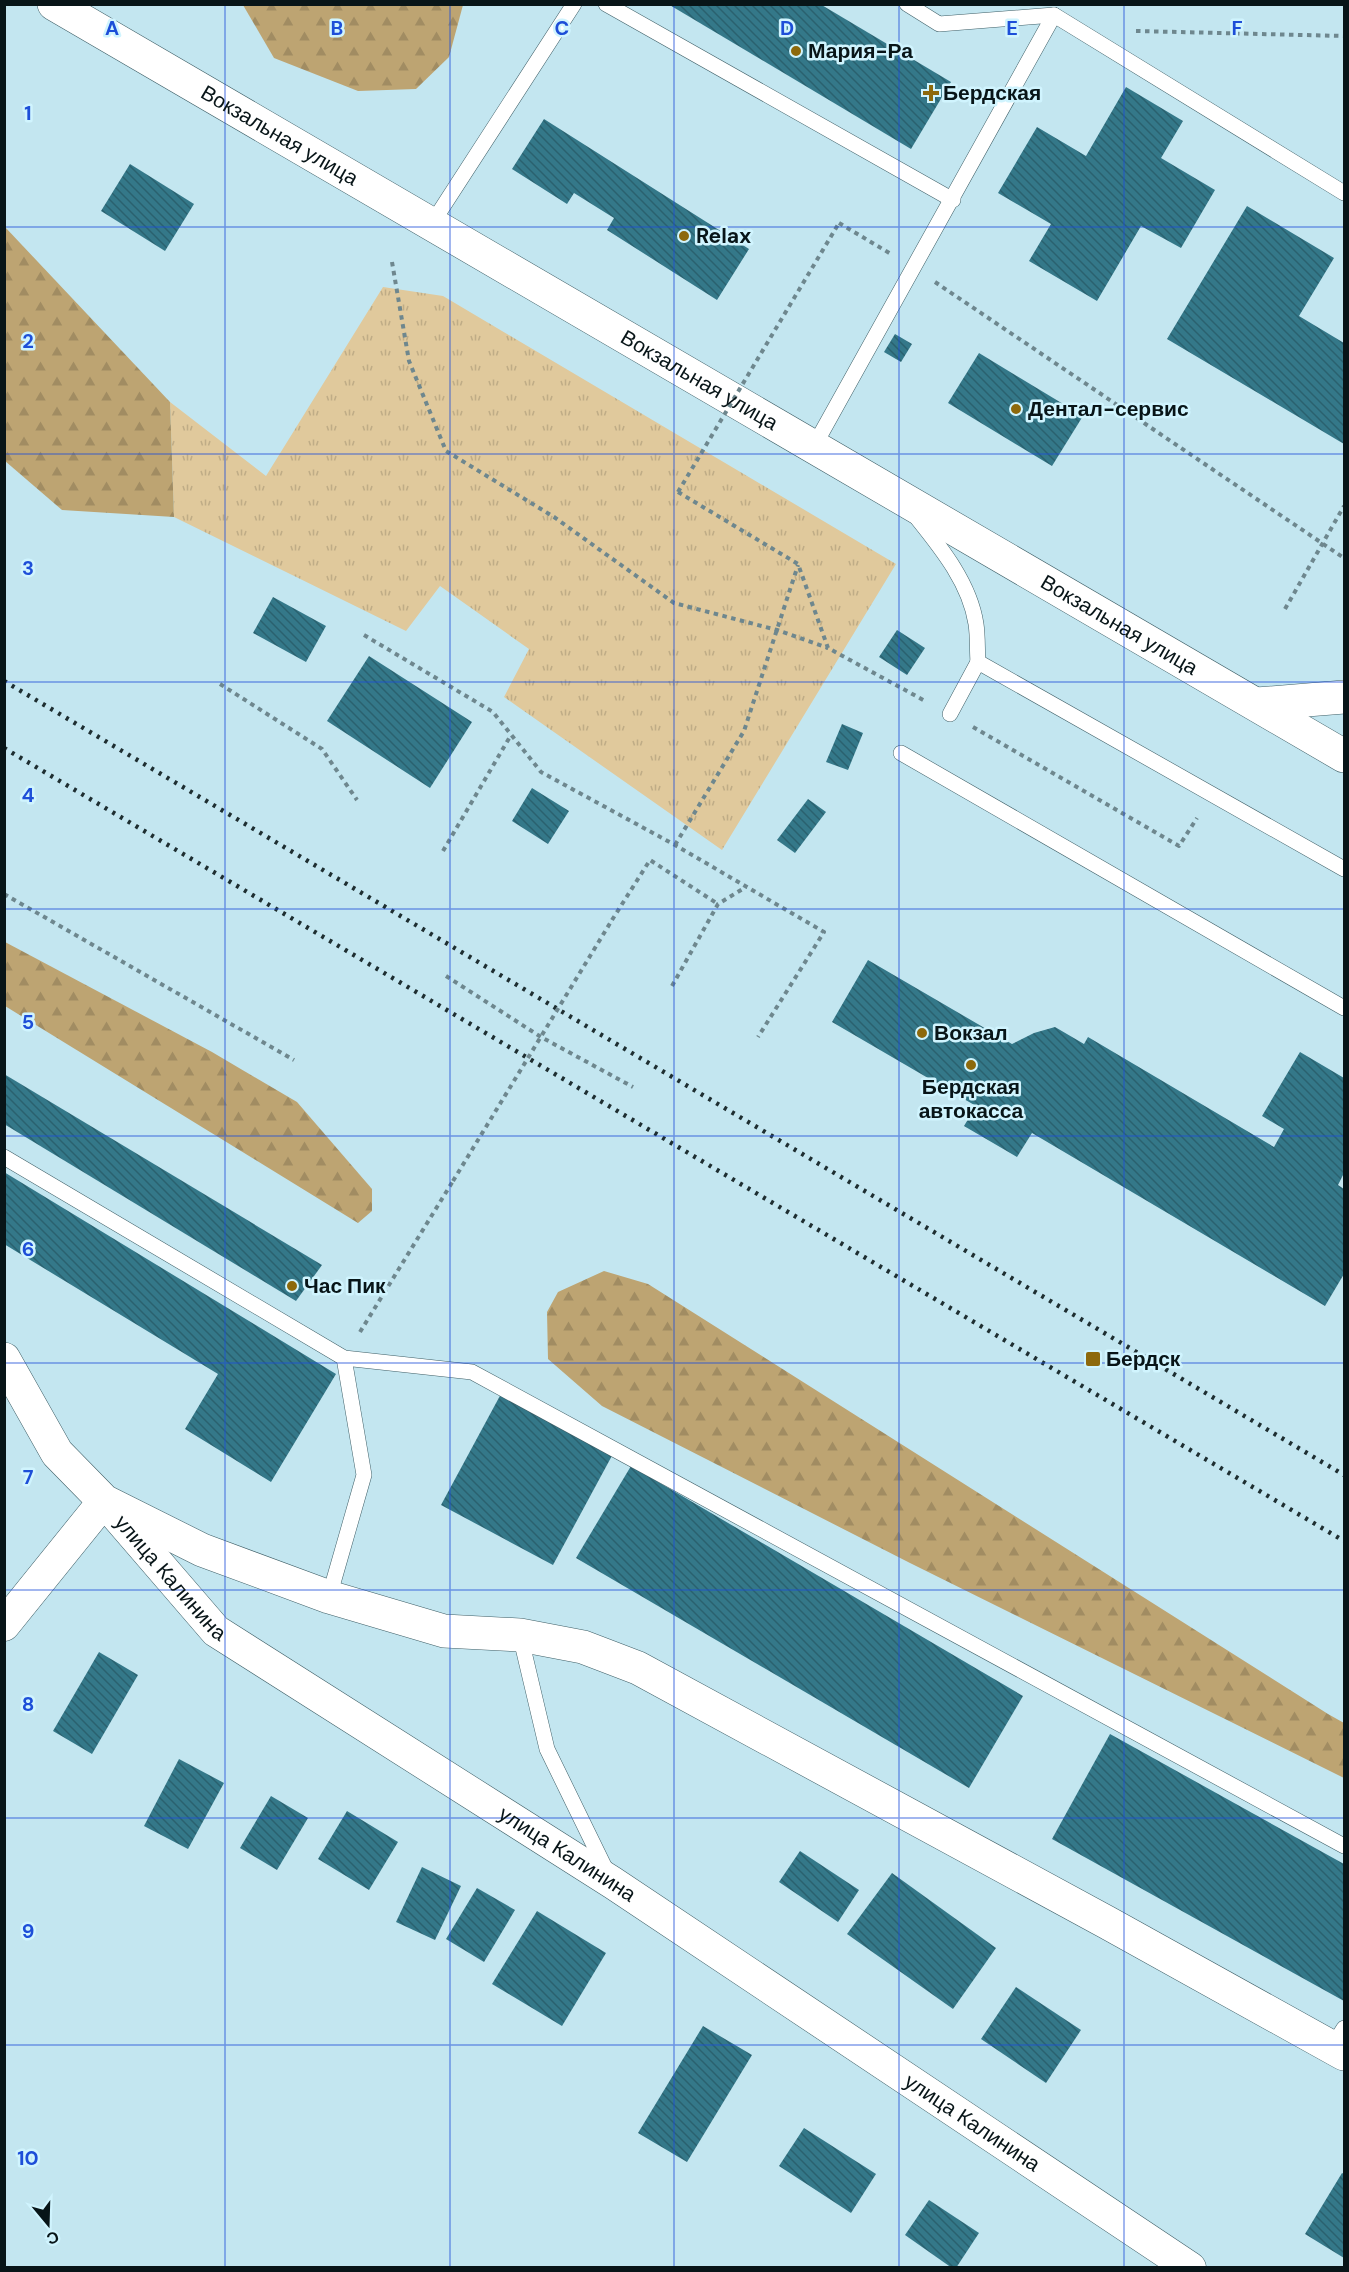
<svg xmlns="http://www.w3.org/2000/svg" width="1349" height="2272" font-family="'DM Sans',sans-serif">
  <style>
    .grass { fill: url(#grass-tufts) }
    .forest { fill: url(#forest-firs) }
    .building { fill: url(#building-back-hatch) }
    .lines { fill: none; stroke-linecap: round; stroke-linejoin: round }
    .lane-casing { stroke: #3f5f67; stroke-width: 16 }
    .street-casing { stroke: #3f5f67; stroke-width: 33 }
    .secondary-casing { stroke: #3f5f67; stroke-width: 34 }
    .highway-casing { stroke: #3f5f67; stroke-width: 34 }
    .path { stroke: #6e878e; stroke-width: 4; stroke-dasharray: 4.5 4.5; stroke-linecap: butt }
    .lane { stroke: #fff; stroke-width: 15 }
    .street { stroke: #fff; stroke-width: 32 }
    .secondary { stroke: #fff; stroke-width: 33 }
    .highway { stroke: #fff; stroke-width: 33 }
    .rail { stroke: #1e2e31; stroke-width: 4.5; stroke-dasharray: 3 6; stroke-linecap: butt }
    .path-bridge { stroke: #6e878e; stroke-width: 4; stroke-dasharray: 4.5 4.5; stroke-linecap: butt }
    .grid { fill: none; stroke: #1d4ed8; stroke-width: 1.5; stroke-opacity: 0.55 }
    .poi-dot { fill: #8d690c; stroke: #d0f4fe; stroke-width: 2 }
    .labels { text-anchor: middle; stroke-width: 5; stroke-linejoin: round; paint-order: stroke }
    .poi-label { font-size: 21px; font-weight: bold; fill: #081518; stroke: #d0f4fe; text-anchor: start }
    .street-label { font-size: 21px; fill: #081518; stroke: #d0f4fe }
    .grid-label { font-size: 20px; text-anchor: middle; font-weight: bold; fill: #1d4ed8; stroke: #d0f4fe; stroke-width: 5; stroke-linejoin: round; paint-order: stroke }
  </style>
  <defs>
    <pattern id="grass-tufts" width="24" height="20" patternUnits="userSpaceOnUse" patternTransform="scale(1.5)"><rect width="24" height="20" fill="#e0c99c"/><path d="M3 7l-1-3M5 7V3M7 7l1-3M15 17l-1-3M17 17v-4M19 17l1-3" fill="none" stroke="#bfac86"/></pattern>
    <pattern id="forest-firs" width="22" height="20" patternUnits="userSpaceOnUse" patternTransform="scale(1.5)"><rect width="22" height="20" fill="#bda472"/><path d="M5 1l3.5 6h-7zM16 11l3.5 6h-7z" fill="#a18c62"/></pattern>
    <pattern id="building-back-hatch" width="6" height="6" patternUnits="userSpaceOnUse" patternTransform="scale(1.5)"><rect width="6" height="6" fill="#347889"/><path d="M-1 5l2 2M0 0l6 6M5-1l2 2" fill="none" stroke="#2a616f"/></pattern>
  </defs>
  <rect width="100%" height="100%" fill="#c3e6f0"/>
  <path class="grass" d="M383,287L443,296L896,564L722,850L504,697L529,649L440,586L406,631L174,517L170,402L266,476Z"/>
  <g class="forest">
    <path d="M243,5H463L449,57L416,89L358,91L274,58Z"/>
    <path d="M5,227L170,402L174,517L62,510L5,461Z"/>
    <path d="M5,942L212,1052L297,1102L372,1189V1211L358,1223L5,1006Z"/>
    <path d="M604,1271L648,1284L1328,1714L1344,1723V1778L910,1563L602,1406L548,1359L547,1312L558,1292Z"/>
  </g>
  <g class="building">
    <path d="M668,4H820L951,82L911,149Z"/>
    <path d="M1126,87L1183,121L1161,158L1215,190L1181,248L1141,226L1097,301L1029,261L1051,224L998,193L1037,127L1086,156Z"/>
    <path d="M544,119L749,249L717,300L607,230L614,218L574,193L567,204L512,169Z"/>
    <path d="M130,164L194,204L165,251L101,211Z"/>
    <path d="M1247,206L1334,258L1299,316L1344,343V444L1167,339Z"/>
    <path d="M895,334L912,344L901,362L884,352Z"/>
    <path d="M979,353L1083,416L1052,466L948,403Z"/>
    <path d="M273,597L326,626L306,662L253,633Z"/>
    <path d="M897,630L925,648L907,675L879,657Z"/>
    <path d="M369,656L472,722L430,788L327,721Z"/>
    <path d="M842,724L863,733L848,770L826,762Z"/>
    <path d="M532,788L569,811L548,844L512,821Z"/>
    <path d="M808,799L826,812L795,853L777,840Z"/>
    <path d="M868,960L1012,1044L1034,1033L1055,1027L1084,1044L1088,1037L1274,1147L1284,1129L1262,1116L1300,1052L1344,1078V1173L1338,1185L1344,1189V1274L1325,1306L1032,1133L1017,1157L964,1126L976,1106L832,1022Z"/>
    <path d="M4,1074L322,1265L296,1301L4,1124Z"/>
    <path d="M4,1172L336,1374L271,1482L185,1429L218,1374L4,1244Z"/>
    <path d="M502,1392L614,1452L553,1565L441,1505Z"/>
    <path d="M631,1466L1023,1696L969,1788L576,1558Z"/>
    <path d="M99,1652L138,1675L92,1754L53,1731Z"/>
    <path d="M1110,1734L1344,1864V2001L1052,1839Z"/>
    <path d="M179,1759L224,1783L188,1849L144,1826Z"/>
    <path d="M271,1796L308,1818L277,1870L240,1848Z"/>
    <path d="M347,1811L398,1842L369,1890L318,1859Z"/>
    <path d="M800,1851L859,1890L838,1922L779,1882Z"/>
    <path d="M422,1867L461,1886L435,1940L396,1922Z"/>
    <path d="M892,1873L996,1948L953,2009L847,1934Z"/>
    <path d="M477,1888L515,1910L484,1962L446,1939Z"/>
    <path d="M537,1911L606,1953L562,2026L492,1984Z"/>
    <path d="M1016,1987L1081,2030L1046,2083L981,2039Z"/>
    <path d="M703,2026L752,2055L687,2162L638,2133Z"/>
    <path d="M804,2128L876,2174L851,2213L779,2166Z"/>
    <path d="M1342,2173L1344,2174V2258L1305,2234Z"/>
    <path d="M929,2200L979,2233L956,2268H952L905,2235Z"/>
  </g>
  <g class="lines">
    <g class="lane-casing">
      <g id="lane">
        <path d="M606,4L953,200"/>
        <path d="M907,4L939,24L1054,15L1344,193"/>
        <path d="M431,225L574,4"/>
        <path d="M813,448L1054,15"/>
        <path d="M917,518C942,549 970,584 976,624C978,637 977,650 978,662L1344,869"/>
        <path d="M950,714L978,662"/>
        <path d="M901,753L1344,1008"/>
        <path d="M4,1157L344,1358L472,1372L1344,1846"/>
        <path d="M329,1597L364,1475L344,1358"/>
        <path d="M520,1635L547,1749L607,1872"/>
        <path d="M1332,2047L1344,2028"/>
      </g>
    </g>
    <g class="street-casing">
      <g id="street">
        <path id="s1" d="M4,1625L104,1501L216,1631L613,1883L1190,2268"/>
      </g>
    </g>
    <g class="secondary-casing">
      <g id="secondary">
        <path d="M1257,704L1344,697"/>
        <path d="M4,1359L57,1453L104,1501L202,1550L329,1597L444,1631L520,1635L583,1647L638,1668L1108,1923L1344,2054"/>
      </g>
    </g>
    <g class="highway-casing">
      <g id="highway">
        <path id="s2" d="M54,4L1344,756"/>
      </g>
    </g>
    <g class="path">
      <path d="M1136,31L1344,36"/>
      <path d="M839,223L891,254"/>
      <path d="M392,262L409,361L446,451L554,517L674,603L777,630L828,648"/>
      <path d="M935,282L1344,558"/>
      <path d="M678,492L798,564L828,648L927,702"/>
      <path d="M1285,609L1344,506"/>
      <path d="M364,635L493,712L541,772L675,845L824,932L758,1037"/>
      <path d="M220,684L322,749L357,800"/>
      <path d="M973,727L1179,846L1197,818"/>
      <path d="M675,845L744,731L798,565"/>
      <path d="M443,851L511,735"/>
      <path d="M4,894L294,1060"/>
      <path d="M612,920L650,860L718,904"/>
      <path d="M446,976L541,1037L633,1087"/>
      <path d="M672,986L718,904L746,887"/>
      <path d="M360,1332L453,1181"/>
    </g>
    <use href="#lane" class="lane"/>
    <use href="#street" class="street"/>
    <use href="#secondary" class="secondary"/>
    <use href="#highway" class="highway"/>
    <g class="rail">
      <path d="M4,681L1344,1475"/>
      <path d="M4,748L1344,1541"/>
    </g>
    <g class="path-bridge">
      <path d="M678,492L839,223"/>
      <path d="M453,1181L612,920"/>
    </g>
  </g>
  <path class="grid" d="M225,4V2268M450,4V2268M674,4V2268M899,4V2268M1124,4V2268M4,227H1344M4,454H1344M4,682H1344M4,909H1344M4,1136H1344M4,1363H1344M4,1590H1344M4,1818H1344M4,2045H1344"/>
  <g class="poi-dot">
    <circle cx="796" cy="51" r="6"/>
    <path d="M928 84h6v6h6v6h-6v6h-6v-6h-6v-6h6z"/>
    <circle cx="684" cy="236" r="6"/>
    <circle cx="1016" cy="409" r="6"/>
    <circle cx="922" cy="1033" r="6"/>
    <circle cx="971" cy="1065" r="6"/>
    <circle cx="292" cy="1286" r="6"/>
    <rect x="1085" y="1351" width="16" height="16" rx="3"/>
  </g>
  <g class="labels">
    <g class="poi-label">
      <text x="808" y="58">Мария-Ра</text>
      <text x="943" y="100">Бердская</text>
      <text x="696" y="243">Relax</text>
      <text x="1028" y="416">Дентал-сервис</text>
      <text x="934" y="1040">Вокзал</text>
      <text x="971" y="1094" text-anchor="middle">Бердская<tspan x="971" dy="24">автокасса</tspan></text>
      <text x="304" y="1293">Час Пик</text>
      <text x="1106" y="1366">Бердск</text>
    </g>
    <g class="street-label">
      <text dy="7" stroke="none"><textPath href="#s2" startOffset="261">Вокзальная улица</textPath></text>
      <text dy="7" stroke="none"><textPath href="#s2" startOffset="747">Вокзальная улица</textPath></text>
      <text dy="7" stroke="none"><textPath href="#s2" startOffset="1233">Вокзальная улица</textPath></text>
      <text dy="7" stroke="none"><textPath href="#s1" startOffset="261">улица Калинина</textPath></text>
      <text dy="7" stroke="none"><textPath href="#s1" startOffset="747">улица Калинина</textPath></text>
      <text dy="7" stroke="none"><textPath href="#s1" startOffset="1233">улица Калинина</textPath></text>
    </g>
  </g>
  <g class="grid-label">
    <text x="112" y="35">A</text>
    <text x="337" y="35">B</text>
    <text x="562" y="35">C</text>
    <text x="787" y="35">D</text>
    <text x="1012" y="35">E</text>
    <text x="1237" y="35">F</text>
    <text x="28" y="120">1</text>
    <text x="28" y="348">2</text>
    <text x="28" y="575">3</text>
    <text x="28" y="802">4</text>
    <text x="28" y="1029">5</text>
    <text x="28" y="1256">6</text>
    <text x="28" y="1484">7</text>
    <text x="28" y="1711">8</text>
    <text x="28" y="1938">9</text>
    <text x="28" y="2165">10</text>
  </g>
  <rect width="1349" height="2272" fill="none" stroke="#081518" stroke-width="12"/>
  <g transform="translate(48 2224) rotate(161)" stroke="#d0f4fe" stroke-width="4.5" paint-order="stroke">
  <path d="M0-4.5L10 22L0 15L-10 22Z" fill="#081518"/>
  <text y="-9" font-size="16" font-weight="bold" text-anchor="middle" fill="#081518">С</text>
  </g>
</svg>
